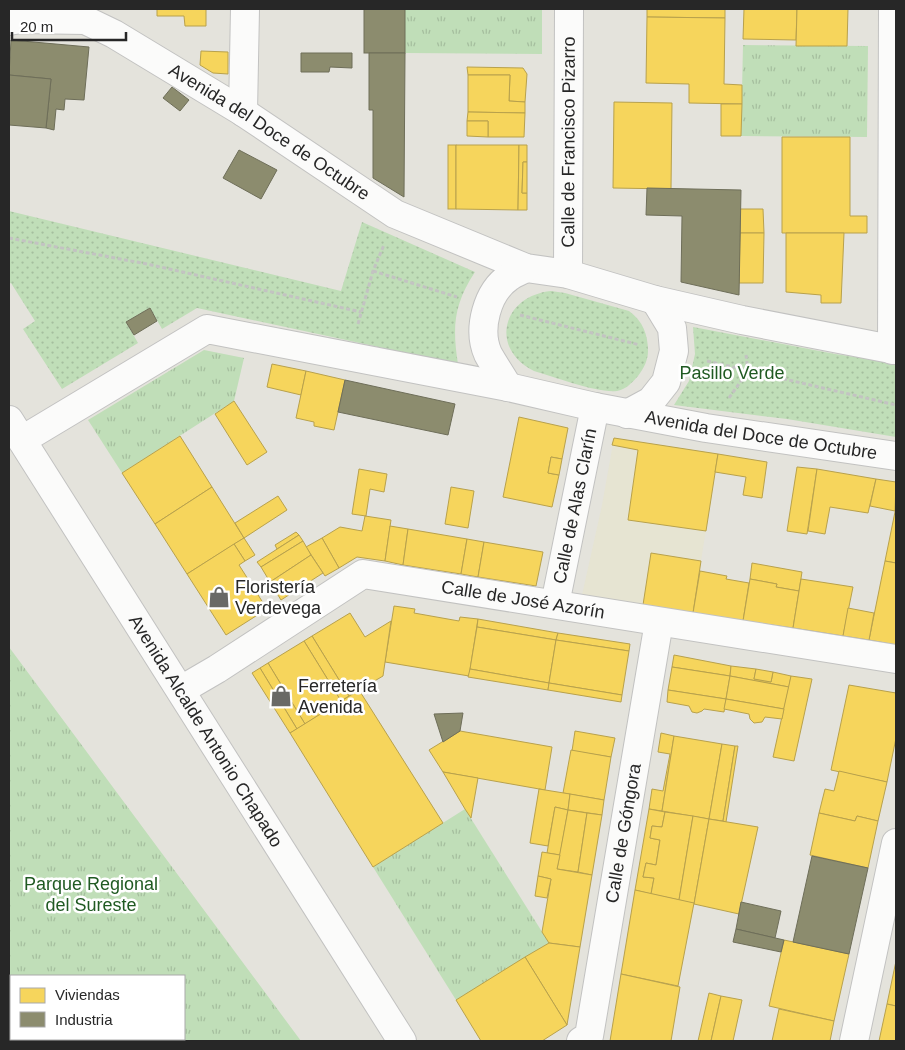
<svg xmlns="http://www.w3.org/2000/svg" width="905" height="1050" font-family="Helvetica,sans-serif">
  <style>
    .education { fill: #e6e4d2 }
    .grass { fill: url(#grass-tufts); fill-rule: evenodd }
    .garden { fill: url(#garden-dots) }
    .homes { fill: #f6d55c; stroke: #b8a14c }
    .industry { fill: #8c8c6e; stroke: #6e6e59 }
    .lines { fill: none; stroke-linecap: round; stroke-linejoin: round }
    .minor-casing { stroke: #c2c2c1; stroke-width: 30 }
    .secondary-casing { stroke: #c2c2c1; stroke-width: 30 }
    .path { stroke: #c3c3c2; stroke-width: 3; stroke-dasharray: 4 2.5; stroke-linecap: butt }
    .minor { stroke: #fbfbfa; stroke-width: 28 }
    .secondary { stroke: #fbfbfa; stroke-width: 28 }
    .labels { text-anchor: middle; stroke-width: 5; stroke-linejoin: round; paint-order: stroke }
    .street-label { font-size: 18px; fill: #272727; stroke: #fff }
    .park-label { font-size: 18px; fill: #205a22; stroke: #fff }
    .poi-label { font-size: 18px; fill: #272727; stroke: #fff; text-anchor: start }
  </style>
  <defs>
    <pattern id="grass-tufts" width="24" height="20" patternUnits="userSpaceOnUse" patternTransform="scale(1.25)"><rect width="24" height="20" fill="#c0deb8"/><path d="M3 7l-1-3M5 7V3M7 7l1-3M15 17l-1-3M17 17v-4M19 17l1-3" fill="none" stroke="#a5be9e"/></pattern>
    <pattern id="garden-dots" width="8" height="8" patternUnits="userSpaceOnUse" patternTransform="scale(1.25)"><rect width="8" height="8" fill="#c0deb8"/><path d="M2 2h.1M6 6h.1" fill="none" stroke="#a5be9e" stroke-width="1.8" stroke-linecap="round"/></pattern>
  </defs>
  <rect width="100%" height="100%" fill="#e4e3dc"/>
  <path class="education" d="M614,438L718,454L701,561L651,553L643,605L582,595L602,505Z"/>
  <g class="grass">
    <path d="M405,9H542V54L405,53Z"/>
    <path d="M743,45L868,46L867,137L741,136Z"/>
    <path d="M204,350L244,358L234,401L122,473L88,420Z"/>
    <path d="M9,647L301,1041H9ZM11,976H184V1039H11Z"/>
    <path d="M465,809L549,943L456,1000L373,867Z"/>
  </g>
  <g class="garden">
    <path d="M9,211L341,291L362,222L475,272C454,304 452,326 458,364L197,308L162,329L150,308L126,322L138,343L62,389L23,329L35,321L11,283L9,284Z"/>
    <path d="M551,291L565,293L629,311C643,321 648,335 648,351C648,360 644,368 638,376C633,382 625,390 617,391C596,393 555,377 534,371C489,349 502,296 551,291Z"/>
    <path d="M693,327L835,354L896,363V437L787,419L674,405L689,381L695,354Z"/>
  </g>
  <g class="homes">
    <path d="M157,9H206V26H185L184,16H157Z"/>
    <path d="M647,9H725V18L647,17Z"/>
    <path d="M744,9H797L796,40L743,39Z"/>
    <path d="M797,9H848L847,46H796Z"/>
    <path d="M647,17L725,18L724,84L742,85V104L689,103V84L646,83Z"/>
    <path d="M201,51L228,52V74L213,73L200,65Z"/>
    <path d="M467,67L523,68L527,74L525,102L509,101L510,75H468Z"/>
    <path d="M468,75H510L509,101L525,102V113L468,112Z"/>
    <path d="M614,102L672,103L671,189L613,188Z"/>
    <path d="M721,104H742L741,136H721Z"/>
    <path d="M468,112L525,113L524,137H488V121H467Z"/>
    <path d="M467,121H488V137L467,136Z"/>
    <path d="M782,137H850V216H867V233H782Z"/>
    <rect x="448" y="145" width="8" height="64"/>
    <path d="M456,145H519L518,210L456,209Z"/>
    <path d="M519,145H527V162H523L522,193H527V210H518Z"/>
    <path d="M523,162H527V193H522Z"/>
    <path d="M740,209H763L764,233H740Z"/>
    <path d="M740,233H764L763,283H739Z"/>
    <path d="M786,233H844L841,303H821V295L786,292Z"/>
    <path d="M272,364L306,371L301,395L267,387Z"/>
    <path d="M306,371L345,380L334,430L314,426V422L296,418Z"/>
    <path d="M234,401L267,452L247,465L215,414Z"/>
    <path d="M519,417L568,428L562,459L551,457L548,473L559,475L552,507L503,497Z"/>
    <path d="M180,436L212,487L155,524L122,473Z"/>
    <path d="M614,438L718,454L706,531L628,520L638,450L612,445Z"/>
    <path d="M718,454L767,462L762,498L743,495L746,477L715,472Z"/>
    <path d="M551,457L562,459L559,475L548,473Z"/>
    <path d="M797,467L817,469L807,534L787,531Z"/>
    <path d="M359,469L387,474L384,492L370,489L366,516L352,514Z"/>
    <path d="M817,469L876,479L868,513L830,507L825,534L808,531Z"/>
    <path d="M876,479L896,482L895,511L870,506Z"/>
    <path d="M212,487L244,538L187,574L155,524Z"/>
    <path d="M451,487L474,491L468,528L445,524Z"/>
    <path d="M278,496L287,510L244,538L235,523Z"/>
    <path d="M896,507V563L885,561Z"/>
    <path d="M365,516L391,520L385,561L357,557L339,568L322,538L340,527L362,531Z"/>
    <path d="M390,526L408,529L403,565L385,561Z"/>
    <path d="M408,529L467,539L461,574L403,565Z"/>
    <path d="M296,532L299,535L277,549L275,545Z"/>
    <path d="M299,535L303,541L261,567L257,562Z"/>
    <path d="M244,538L255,555L245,561L234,544Z"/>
    <path d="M322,538L339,568L325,576L306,547Z"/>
    <path d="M467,539L484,542L478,577L461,574Z"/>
    <path d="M303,541L311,555L270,582L261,567Z"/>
    <path d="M484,542L543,552L536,586L478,577Z"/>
    <path d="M234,544L245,561L239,565L267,609L226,635L187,574Z"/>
    <path d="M651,553L701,561L693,613L643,605Z"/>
    <path d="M311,555L323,573L281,600L270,582Z"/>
    <path d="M885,561L896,563V645L869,640Z"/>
    <path d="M752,563L802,572L799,591L776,587L777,584L750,579Z"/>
    <path d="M700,571L727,576L726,579L749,583L743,621L693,613Z"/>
    <path d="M750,579L777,584L776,587L799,591L793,628L743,621Z"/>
    <path d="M801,579L853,587L843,636L793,628Z"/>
    <path d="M394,606L415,609L414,613L459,621L460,617L478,619L469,676L385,662Z"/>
    <path d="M848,608L874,613L869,640L843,636Z"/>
    <path d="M350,613L365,637L391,621L383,676L349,696L312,636Z"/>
    <path d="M478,619L558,633L556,640L477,627Z"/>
    <path d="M477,627L556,640L549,683L470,669Z"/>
    <path d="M558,633L630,644L629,651L556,640Z"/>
    <path d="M312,636L349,696L341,701L304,641Z"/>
    <path d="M556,640L629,651L622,695L549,683Z"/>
    <path d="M304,641L341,701L305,724L268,663Z"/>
    <path d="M674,655L731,666L730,676L672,667Z"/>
    <path d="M268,663L305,724L297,729L260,668Z"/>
    <path d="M731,666L756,669L754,679L771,682L773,672L791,676L789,687L730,676Z"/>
    <path d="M672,667L730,676L726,699L668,690Z"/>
    <path d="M260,668L297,729L290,733L252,673Z"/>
    <path d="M470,669L549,683L548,690L468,677Z"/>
    <path d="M756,669L773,672L771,682L754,679Z"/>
    <path d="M730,676L789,687L784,709L726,699Z"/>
    <path d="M791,676L812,679L794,761L773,757Z"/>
    <path d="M549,683L622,695L621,702L548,690Z"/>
    <path d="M849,685L896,693V738L887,782L831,770Z"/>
    <path d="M359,690L443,823L373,867L290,733Z"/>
    <path d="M668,690L726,699L724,712L704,709L702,711L697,713L692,712L689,706L667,702Z"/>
    <path d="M726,699L784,709L782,719L765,717L762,722L754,723L750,719L749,714L724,709Z"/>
    <path d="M460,731L552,747L545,790L443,772L429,750Z"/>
    <path d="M575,731L615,738L611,757L572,751Z"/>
    <path d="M661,733L674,736L662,811L649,809L652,789L663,791L670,754L658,752Z"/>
    <path d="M674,736L722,744L709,819L662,811Z"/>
    <path d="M722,744L735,746L723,821L709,819Z"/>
    <path d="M735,746H738L726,822L723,821Z"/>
    <path d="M571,750L611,757L604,800L563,793Z"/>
    <path d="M839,771L887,782L878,821L857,816L855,821L819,813L825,789L834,791Z"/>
    <path d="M443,772L478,778L471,818L465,809Z"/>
    <path d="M539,789L570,794L568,810L555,807L548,846L530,843Z"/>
    <path d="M570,794L604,800L602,815L568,810Z"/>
    <path d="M555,807L568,810L560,855L547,853Z"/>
    <path d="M649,809L665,812L662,827L652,826L650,838L660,840L656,865L646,863L643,877L654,878L651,894L635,890Z"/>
    <path d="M568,810L587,813L578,872L557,869Z"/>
    <path d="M665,812L693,816L679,900L651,894L654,878L643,877L646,863L656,865L660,840L650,838L652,826L662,827Z"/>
    <path d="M587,813L602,815L592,875L578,872Z"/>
    <path d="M819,813L855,821L857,816L878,821L868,868L810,855Z"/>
    <path d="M693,816L709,819L694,904L679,900Z"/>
    <path d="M709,819L758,827L739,914L694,904Z"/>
    <path d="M542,852L560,855L557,869L592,875L580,947L549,943L542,932L551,879L538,876Z"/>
    <path d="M538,876L551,879L547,898L535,896Z"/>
    <path d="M635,890L694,903L678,986L621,974Z"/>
    <path d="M784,940L849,954L834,1021L769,1006Z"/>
    <path d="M549,943L580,947L567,1025L525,957Z"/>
    <path d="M525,957L567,1025L542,1041H481L456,1000Z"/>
    <path d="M896,961V1006L887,1004Z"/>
    <path d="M621,974L680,987L671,1041H610Z"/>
    <path d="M709,993L721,996L711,1041H698Z"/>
    <path d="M721,996L742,1000L733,1041H711Z"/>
    <path d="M887,1004L896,1006V1041H879Z"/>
    <path d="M779,1009L834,1021L830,1041H772Z"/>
  </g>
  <g class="industry">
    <rect x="364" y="9" width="41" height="44"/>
    <path d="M11,40L89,47L84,100L65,99L64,110L56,109L54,130L46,128L51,79L9,75Z"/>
    <path d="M301,53H352V68L330,67L329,72H301Z"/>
    <path d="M369,53H405L404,197L373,178V110H369Z"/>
    <path d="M9,75L51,79L46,128L9,125Z"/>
    <path d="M172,87L189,100L180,111L163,98Z"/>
    <path d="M239,150L277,170L261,199L223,178Z"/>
    <path d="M647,188L741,190L739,295L681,282L682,216L646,215Z"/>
    <path d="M150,308L157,321L134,335L126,322Z"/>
    <path d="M345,380L455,404L448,435L338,412Z"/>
    <path d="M463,713L460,731L443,742L434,714Z"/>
    <path d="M812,856L868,868L849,954L793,942Z"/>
    <path d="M741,902L781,911L775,938L736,929Z"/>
    <path d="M736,929L784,940L781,952L733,942Z"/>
  </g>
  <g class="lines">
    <g class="minor-casing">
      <g id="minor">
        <path id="s1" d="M9,21L21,19L85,20L114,34L243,112L395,214L526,268L568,274L655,300L742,320L896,350"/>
        <path d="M243,112L245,9"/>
        <path id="s2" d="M568,274L569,9"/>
        <path d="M892,350L893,9"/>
        <path d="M508,387C502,376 494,365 488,354C477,329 487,292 509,277C514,273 521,271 526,268"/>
        <path d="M627,414L651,401L666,382L674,351L672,328L655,300"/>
        <path id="s3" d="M22,440L207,329L508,387L595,407L706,428L896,456"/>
        <path id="s4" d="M555,604L595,407"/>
        <path id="s5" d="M181,690L217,669L363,574L896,659"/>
        <path id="s6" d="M581,1041L589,1036L659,622"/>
        <path d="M854,1041L896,843"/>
      </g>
    </g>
    <g class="secondary-casing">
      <g id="secondary">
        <path id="s7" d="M9,420L402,1041"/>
      </g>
    </g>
    <g class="path">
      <path d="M9,238L147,264L361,312"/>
      <path d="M373,271L457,297"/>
      <path d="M520,315L640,345"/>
      <path d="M358,324L373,271L384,245"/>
      <path d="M707,361L896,405"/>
      <path d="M729,398L748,371L746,355"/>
    </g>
    <use href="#minor" class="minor"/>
    <use href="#secondary" class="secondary"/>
  </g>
  <defs>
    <g id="shop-bare" transform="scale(1.725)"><path d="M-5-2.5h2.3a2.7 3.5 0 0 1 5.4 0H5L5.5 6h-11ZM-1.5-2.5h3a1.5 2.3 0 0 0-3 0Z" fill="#696966" stroke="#fff" stroke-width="2.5" paint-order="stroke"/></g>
  </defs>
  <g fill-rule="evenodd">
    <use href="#shop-bare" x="219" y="597"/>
    <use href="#shop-bare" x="281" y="696"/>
  </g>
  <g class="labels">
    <g class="street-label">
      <text dy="6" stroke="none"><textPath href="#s1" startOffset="292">Avenida del Doce de Octubre</textPath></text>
      <text dy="6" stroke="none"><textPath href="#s2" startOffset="132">Calle de Francisco Pizarro</textPath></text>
      <text dy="6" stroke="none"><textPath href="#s3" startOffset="780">Avenida del Doce de Octubre</textPath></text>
      <text dy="6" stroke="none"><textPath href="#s4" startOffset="100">Calle de Alas Clarín</textPath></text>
      <text dy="6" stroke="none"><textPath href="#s5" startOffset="378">Calle de José Azorín</textPath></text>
      <text dy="6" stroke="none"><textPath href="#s7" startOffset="368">Avenida Alcalde Antonio Chapado</textPath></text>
      <text dy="6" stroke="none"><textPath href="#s6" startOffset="215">Calle de Góngora</textPath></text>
    </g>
    <g class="park-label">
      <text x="732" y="379">Pasillo Verde</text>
      <text x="91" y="890">Parque Regional<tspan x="91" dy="21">del Sureste</tspan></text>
    </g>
    <g class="poi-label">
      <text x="235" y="593">Floristería<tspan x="235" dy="21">Verdevega</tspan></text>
      <text x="298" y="692">Ferretería<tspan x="298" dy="21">Avenida</tspan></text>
    </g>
  </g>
  <rect width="905" height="1050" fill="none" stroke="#272727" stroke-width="20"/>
  <rect x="10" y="975" width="175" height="65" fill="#ffffff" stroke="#a9a9a9"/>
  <rect x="20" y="988" width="25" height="15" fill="#f6d55c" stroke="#a9a9a9"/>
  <text x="55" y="1000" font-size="15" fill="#272727">Viviendas</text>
  <rect x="20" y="1012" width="25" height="15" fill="#8c8c6e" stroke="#a9a9a9"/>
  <text x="55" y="1025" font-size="15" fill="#272727">Industria</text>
  <path d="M12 32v8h114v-8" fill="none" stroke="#272727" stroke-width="2.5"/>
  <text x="20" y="32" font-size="15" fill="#272727" stroke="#ffffff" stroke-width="4" paint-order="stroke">20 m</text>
</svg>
